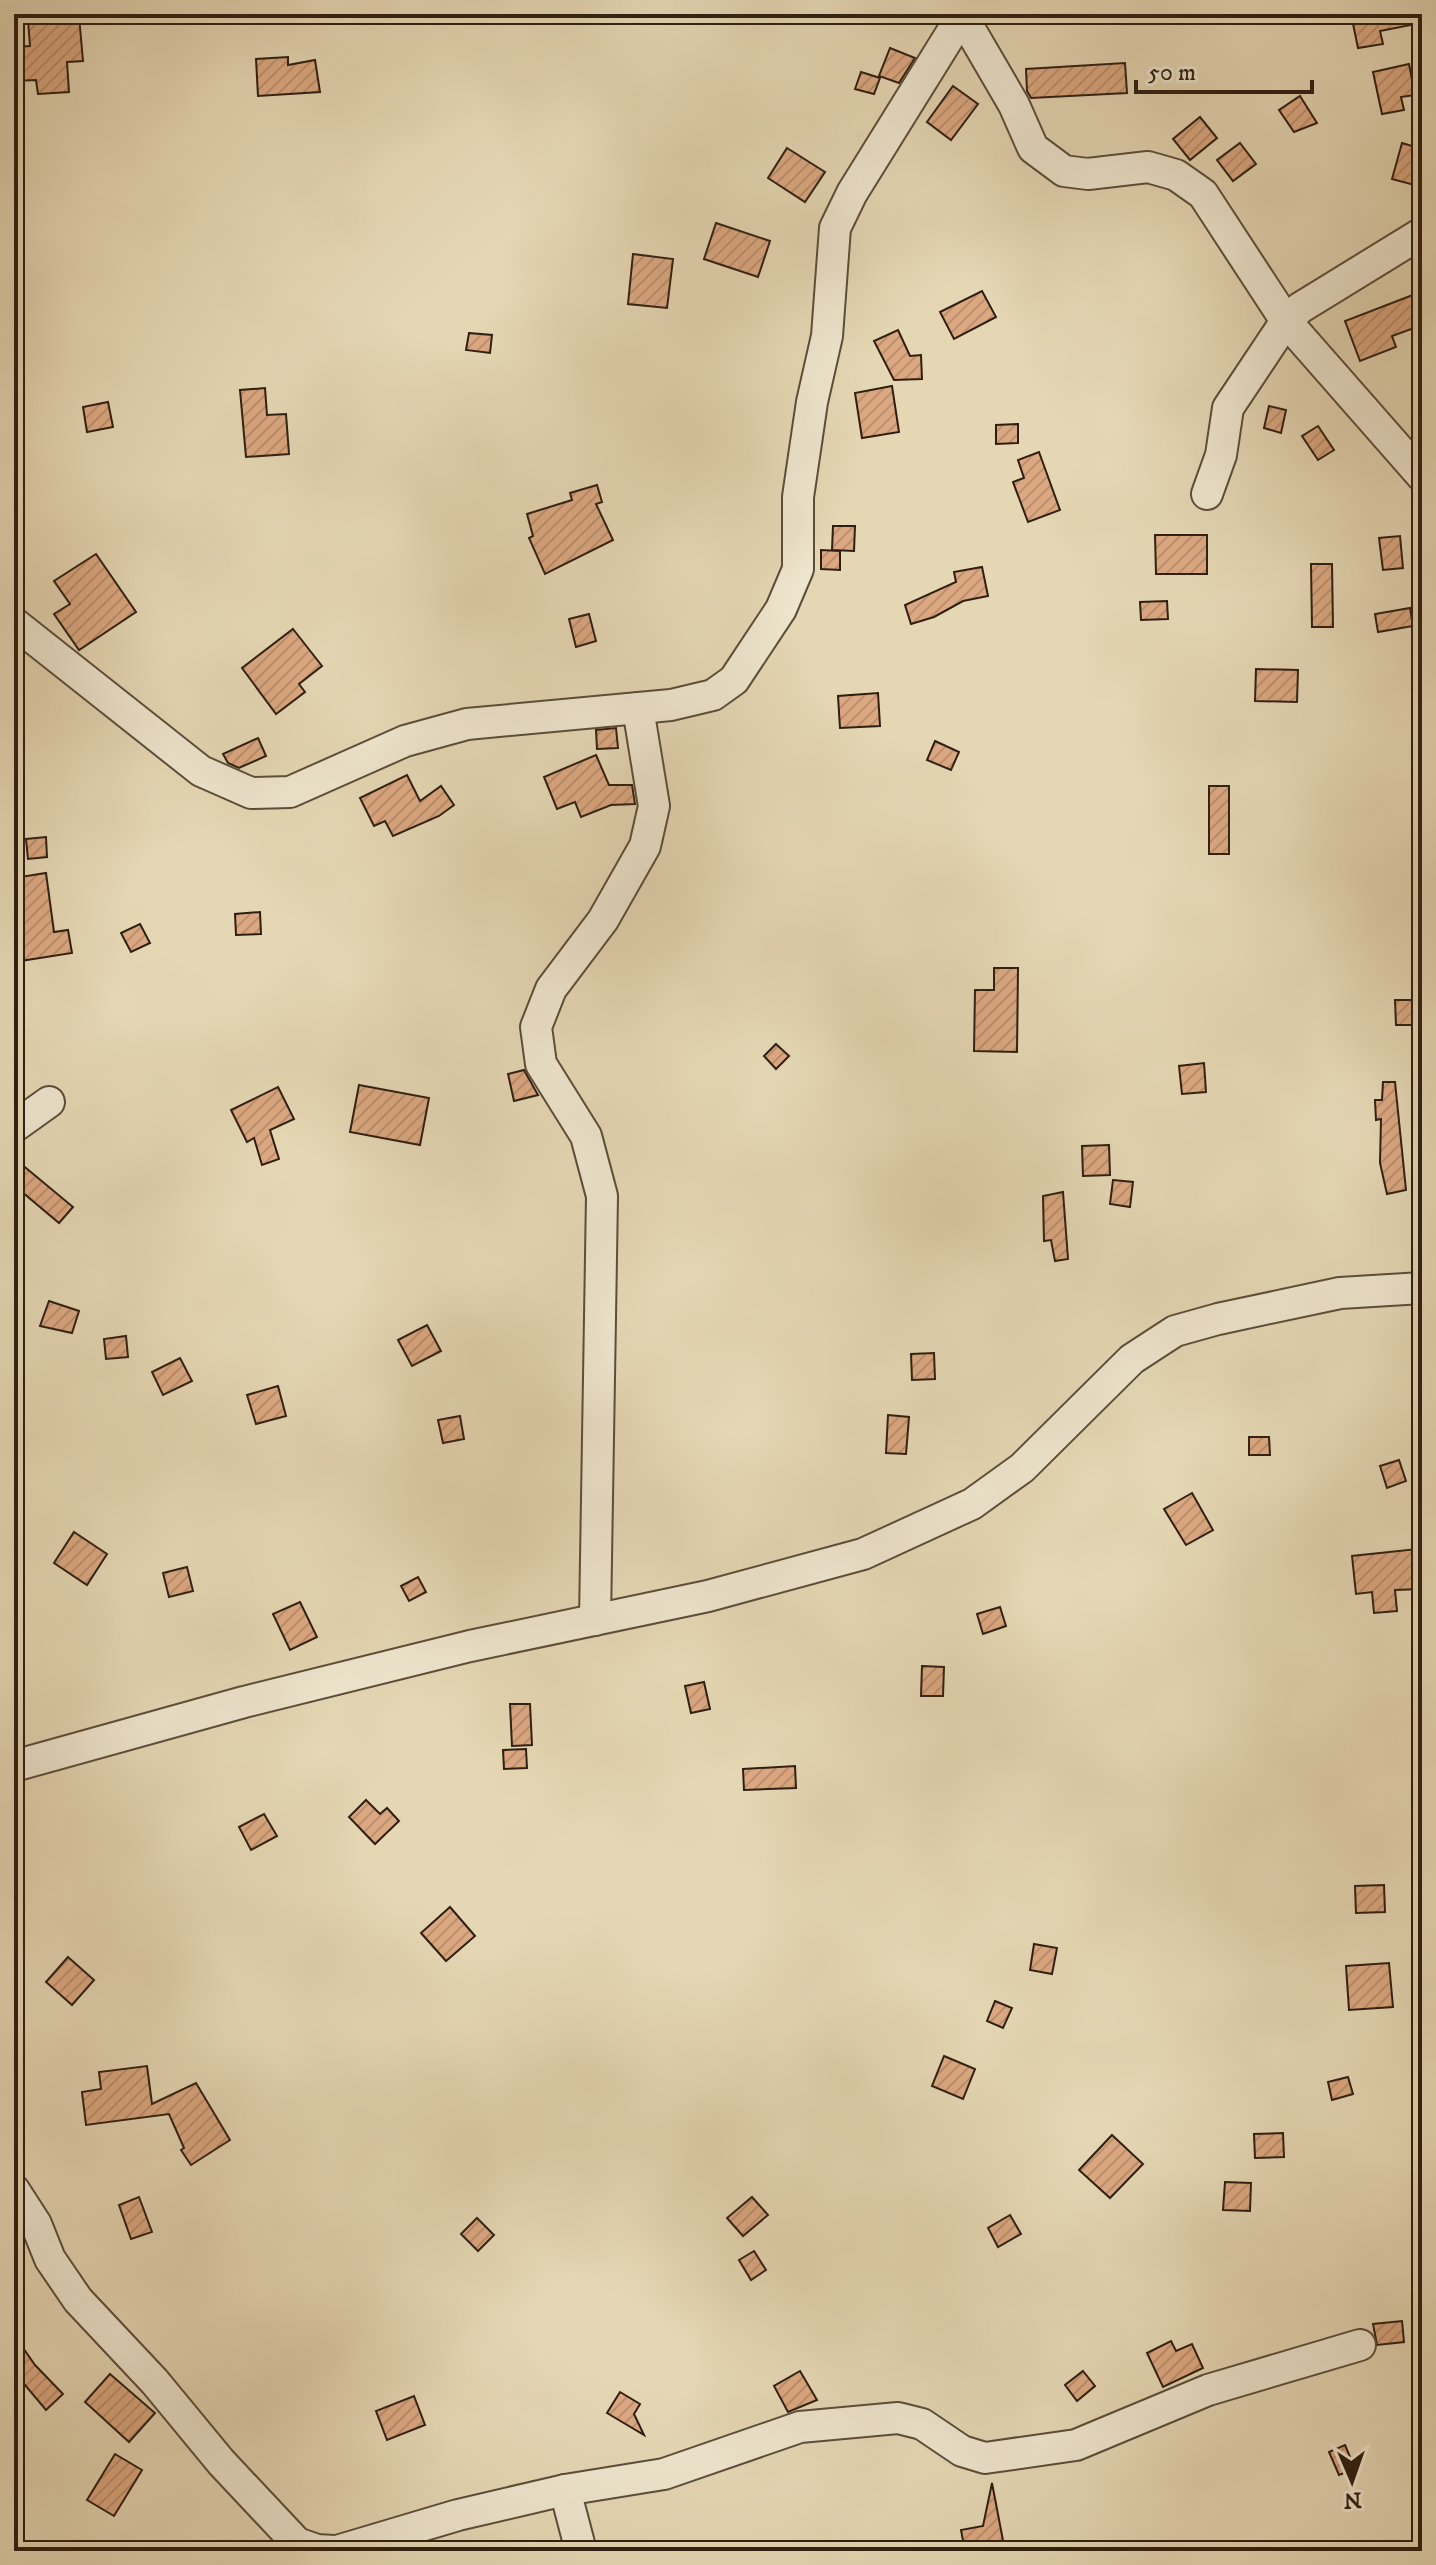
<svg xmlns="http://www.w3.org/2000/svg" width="1436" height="2565" font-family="'IM FELL DW Pica',serif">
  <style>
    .building { fill: url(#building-hatch); stroke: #2f1f12; stroke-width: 2 }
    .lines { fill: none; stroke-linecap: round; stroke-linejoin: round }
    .minor-casing { stroke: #5c4d3a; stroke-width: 34 }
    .minor { stroke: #eee5ce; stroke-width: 30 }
  </style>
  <defs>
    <pattern id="building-hatch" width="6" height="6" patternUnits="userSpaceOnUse" patternTransform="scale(2)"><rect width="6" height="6" fill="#dca881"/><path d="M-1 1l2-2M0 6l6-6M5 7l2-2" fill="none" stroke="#bd906e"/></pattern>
  </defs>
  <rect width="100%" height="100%" fill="#e5d7b4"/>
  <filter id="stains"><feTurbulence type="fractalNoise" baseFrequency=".0025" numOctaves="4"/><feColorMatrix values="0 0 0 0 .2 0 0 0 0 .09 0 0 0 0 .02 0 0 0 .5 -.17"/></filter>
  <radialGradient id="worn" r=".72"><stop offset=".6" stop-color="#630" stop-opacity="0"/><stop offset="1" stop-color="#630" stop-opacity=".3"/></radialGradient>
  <g class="building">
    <path d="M1351,14H1420L1421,23L1380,31L1383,44L1358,48Z"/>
    <path d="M79,16L83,61L67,62L69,92L38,94L36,80L14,81V47L30,46L28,20Z"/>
    <path d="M890,48L915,58L899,83L879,76Z"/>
    <path d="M288,57V65L315,60L320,92L258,96L256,59Z"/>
    <path d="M1125,63L1127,93L1031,98L1027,91L1026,69Z"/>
    <path d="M1409,64L1415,95L1401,97L1404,110L1382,114L1373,72Z"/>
    <path d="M861,72L880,78L874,94L855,89Z"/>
    <path d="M953,86L978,104L951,140L927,122Z"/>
    <path d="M1300,96L1317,123L1294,132L1279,110Z"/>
    <path d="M1200,117L1217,138L1190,160L1173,139Z"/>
    <path d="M1240,143L1256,164L1233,181L1217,160Z"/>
    <path d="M1402,143L1422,149V187L1392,179Z"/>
    <path d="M787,148L825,172L805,202L768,178Z"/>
    <path d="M716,223L770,241L758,277L704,259Z"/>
    <path d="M633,254L673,259L667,308L628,304Z"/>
    <path d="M982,291L996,317L954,339L940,312Z"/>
    <path d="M1418,293L1422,325L1392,336L1396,347L1360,361L1345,321Z"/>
    <path d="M898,330L910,356L921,355L922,379L894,380L874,341Z"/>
    <path d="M469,333L492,335L490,353L466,350Z"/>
    <path d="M892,386L899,432L862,438L855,393Z"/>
    <path d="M265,388L267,415L286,414L289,454L246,457L240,390Z"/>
    <path d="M108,402L113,427L87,432L83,407Z"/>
    <path d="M1269,406L1286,410L1281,433L1264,428Z"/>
    <path d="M1018,424V443L996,444V425Z"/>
    <path d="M1318,426L1334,450L1318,460L1302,436Z"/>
    <path d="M1039,452L1060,510L1028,522L1013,482L1024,478L1018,460Z"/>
    <path d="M597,485L602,502L596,504L613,540L545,574L529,538L533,536L527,514L572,500L570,493Z"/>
    <path d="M833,526H855L854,551L832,550Z"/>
    <path d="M1155,535H1207V574H1156Z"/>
    <path d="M1400,536L1403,568L1383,570L1379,538Z"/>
    <path d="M821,550L840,551V570L821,569Z"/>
    <path d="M96,554L136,612L79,650L54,614L70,604L54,581Z"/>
    <path d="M1311,564H1332L1333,627H1312Z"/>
    <path d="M982,567L988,596L963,601L934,617L911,624L905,605L956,582L954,572Z"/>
    <path d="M1167,601L1168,619L1141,620L1140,602Z"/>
    <path d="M1410,608L1413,626L1378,632L1375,614Z"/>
    <path d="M589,614L596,641L576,647L569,619Z"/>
    <path d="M293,629L322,666L299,684L305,692L276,714L242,668Z"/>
    <path d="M1256,669L1298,670L1297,702L1255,701Z"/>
    <path d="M878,693L880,726L840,728L838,696Z"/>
    <path d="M616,728L618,748L597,749L596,730Z"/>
    <path d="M258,738L266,756L239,768L228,763L223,754Z"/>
    <path d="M935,741L959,752L951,770L927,760Z"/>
    <path d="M596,755L609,785H632L635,804L611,805L581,817L575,802L557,809L544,777Z"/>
    <path d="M407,775L420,801L441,786L454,805L439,816L393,836L385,821L374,826L360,798Z"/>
    <rect x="1209" y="786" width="20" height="68"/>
    <path d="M46,837L47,857L28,859L26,839Z"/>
    <path d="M46,873L54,932L68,930L72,953L14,962V878Z"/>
    <path d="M260,912L261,934L236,935L235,914Z"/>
    <path d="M140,924L150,943L131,952L121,933Z"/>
    <path d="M994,968H1018L1017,1052L974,1051L975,990H994Z"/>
    <path d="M1395,1000H1422V1025H1396Z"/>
    <path d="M776,1044L789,1056L776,1069L764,1056Z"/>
    <path d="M1204,1063L1206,1092L1182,1094L1179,1066Z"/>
    <path d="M524,1070L538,1095L514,1101L508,1074Z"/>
    <path d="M1383,1082H1395L1406,1190L1387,1194L1380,1163L1381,1119L1376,1120L1375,1100H1382Z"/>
    <path d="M359,1085L429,1098L420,1145L350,1132Z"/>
    <path d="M278,1087L294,1119L270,1130L279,1159L262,1165L254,1138L247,1142L231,1110Z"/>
    <path d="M1109,1145L1110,1175L1083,1176L1082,1146Z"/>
    <path d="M14,1158L73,1207L59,1223L22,1192L14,1190Z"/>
    <path d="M1113,1180L1133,1182L1130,1207L1110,1204Z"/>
    <path d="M1063,1192L1068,1259L1055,1261L1051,1240L1044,1241L1043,1196Z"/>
    <path d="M49,1301L79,1311L72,1333L40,1326Z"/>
    <path d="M427,1325L441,1351L412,1366L398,1340Z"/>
    <path d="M126,1336L128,1357L106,1359L104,1339Z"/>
    <path d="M934,1353L935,1379L912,1380L911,1354Z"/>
    <path d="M180,1358L192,1381L163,1395L152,1372Z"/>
    <path d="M278,1386L286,1416L256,1424L247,1395Z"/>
    <path d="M888,1415L909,1417L906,1454L886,1453Z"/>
    <path d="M460,1416L464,1439L443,1443L438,1420Z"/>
    <path d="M1249,1437H1269L1270,1455H1249Z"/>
    <path d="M1399,1460L1406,1481L1387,1488L1380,1466Z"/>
    <path d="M1192,1493L1213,1530L1186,1545L1164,1509Z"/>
    <path d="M74,1532L107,1554L87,1585L54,1563Z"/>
    <path d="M1417,1549L1421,1589L1395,1590L1397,1611L1374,1613L1372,1592L1356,1594L1352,1556Z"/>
    <path d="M187,1567L193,1591L169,1597L163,1573Z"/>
    <path d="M418,1577L426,1592L409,1601L401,1586Z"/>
    <path d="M300,1602L317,1637L290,1650L273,1614Z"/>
    <path d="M1000,1607L1006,1626L983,1634L977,1614Z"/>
    <path d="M922,1666L944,1667L943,1696H921Z"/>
    <path d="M704,1682L710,1709L691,1713L685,1686Z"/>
    <path d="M510,1704H530L532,1745L512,1746Z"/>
    <path d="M526,1749L527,1768L504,1769L503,1750Z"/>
    <path d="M795,1766L796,1788L744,1790L743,1769Z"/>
    <path d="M366,1800L380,1814L387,1808L399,1821L375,1844L349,1817Z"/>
    <path d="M264,1814L277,1836L251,1850L239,1827Z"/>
    <path d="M1384,1885L1385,1912L1356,1913L1355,1886Z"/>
    <path d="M450,1907L475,1936L446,1961L421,1933Z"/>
    <path d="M1034,1944L1057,1948L1052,1974L1030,1970Z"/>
    <path d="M68,1957L94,1980L72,2005L46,1982Z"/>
    <path d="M1389,1963L1393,2007L1349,2010L1346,1966Z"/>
    <path d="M995,2001L1012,2008L1003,2028L987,2021Z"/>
    <path d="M944,2056L975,2069L963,2099L932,2086Z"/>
    <path d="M147,2066L152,2104L196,2083L230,2140L191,2165L181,2150L184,2148L169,2114L86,2125L82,2092L101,2089L99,2072Z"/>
    <path d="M1348,2077L1353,2094L1332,2100L1328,2082Z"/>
    <path d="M1283,2133L1284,2157L1255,2158L1254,2134Z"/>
    <path d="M1112,2135L1143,2164L1110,2198L1079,2170Z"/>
    <path d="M1225,2182L1251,2183L1250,2211L1223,2210Z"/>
    <path d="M139,2197L152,2232L131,2239L119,2205Z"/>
    <path d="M752,2197L768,2215L743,2236L727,2218Z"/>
    <path d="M1010,2215L1021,2234L998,2247L988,2228Z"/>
    <path d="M477,2218L494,2235L478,2251L461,2234Z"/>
    <path d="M754,2251L766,2270L751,2280L739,2260Z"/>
    <path d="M1402,2321L1404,2342L1377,2345L1373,2324Z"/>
    <path d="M14,2335L35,2365L63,2394L46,2410L14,2372Z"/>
    <path d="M1171,2341L1176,2351L1192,2344L1203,2368L1163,2387L1147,2353Z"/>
    <path d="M800,2371L817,2400L788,2412L774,2386Z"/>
    <path d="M1083,2371L1095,2386L1077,2401L1065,2385Z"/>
    <path d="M110,2374L155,2413L129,2442L85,2402Z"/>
    <path d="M620,2392L640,2404L634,2414L644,2435L607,2413Z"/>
    <path d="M414,2396L425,2425L387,2440L376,2411Z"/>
    <path d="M1345,2445L1355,2469L1339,2475L1329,2452Z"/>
    <path d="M115,2454L142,2470L114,2516L87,2500Z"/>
    <path d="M992,2483L1005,2551H965L961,2530L983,2526Z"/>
  </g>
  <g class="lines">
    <g class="minor-casing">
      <g id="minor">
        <path d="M961,14L1014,105L1033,148L1064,171L1088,174L1148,167L1176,175L1203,194L1286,321L1422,476"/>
        <path d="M1207,494L1221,455L1228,408L1286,321L1300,308L1422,233"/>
        <path d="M14,623L201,771L251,793L290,792L405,741L467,724L671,705L713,695L734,680L781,609L798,569V497L812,402L827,336L835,228L852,193L962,16"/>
        <path d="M14,1127L49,1102"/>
        <path d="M595,1620L602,1196L586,1136L541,1064L536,1027L551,989L603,920L645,846L654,806L638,708"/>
        <path d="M14,1766L244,1702L470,1646L708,1596L863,1554L972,1504L1022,1468L1132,1359L1175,1331L1218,1319L1340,1293L1422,1288"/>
        <path d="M14,2190L36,2224L50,2259L78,2300L155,2382L221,2462L297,2543L317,2550L334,2551"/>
        <path d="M565,2490L581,2551"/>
        <path d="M337,2551L458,2515L565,2490L664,2474L800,2427L898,2418L922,2424L962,2451L985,2458L1076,2445L1208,2390L1360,2345"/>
      </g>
    </g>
    <use href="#minor" class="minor"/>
  </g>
  <rect width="1436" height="2565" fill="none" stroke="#e5d7b4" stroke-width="48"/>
  <rect x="16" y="16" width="1404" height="2533" fill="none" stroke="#2f1f12" stroke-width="4"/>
  <rect x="24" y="24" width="1388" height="2517" fill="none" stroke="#2f1f12" stroke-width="2"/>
  <g transform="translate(1352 2481) rotate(178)" stroke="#eee5ce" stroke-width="6" paint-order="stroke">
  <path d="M0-6L14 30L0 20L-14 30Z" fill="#2f1f12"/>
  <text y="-12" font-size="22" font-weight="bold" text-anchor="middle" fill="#2f1f12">N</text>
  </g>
  <path d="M1136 80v12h176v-12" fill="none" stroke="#2f1f12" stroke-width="4"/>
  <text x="1148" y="80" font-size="24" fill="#2f1f12" stroke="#eee5ce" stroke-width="6" paint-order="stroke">50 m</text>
  <rect width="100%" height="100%" filter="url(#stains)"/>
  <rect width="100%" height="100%" fill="url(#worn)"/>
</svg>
